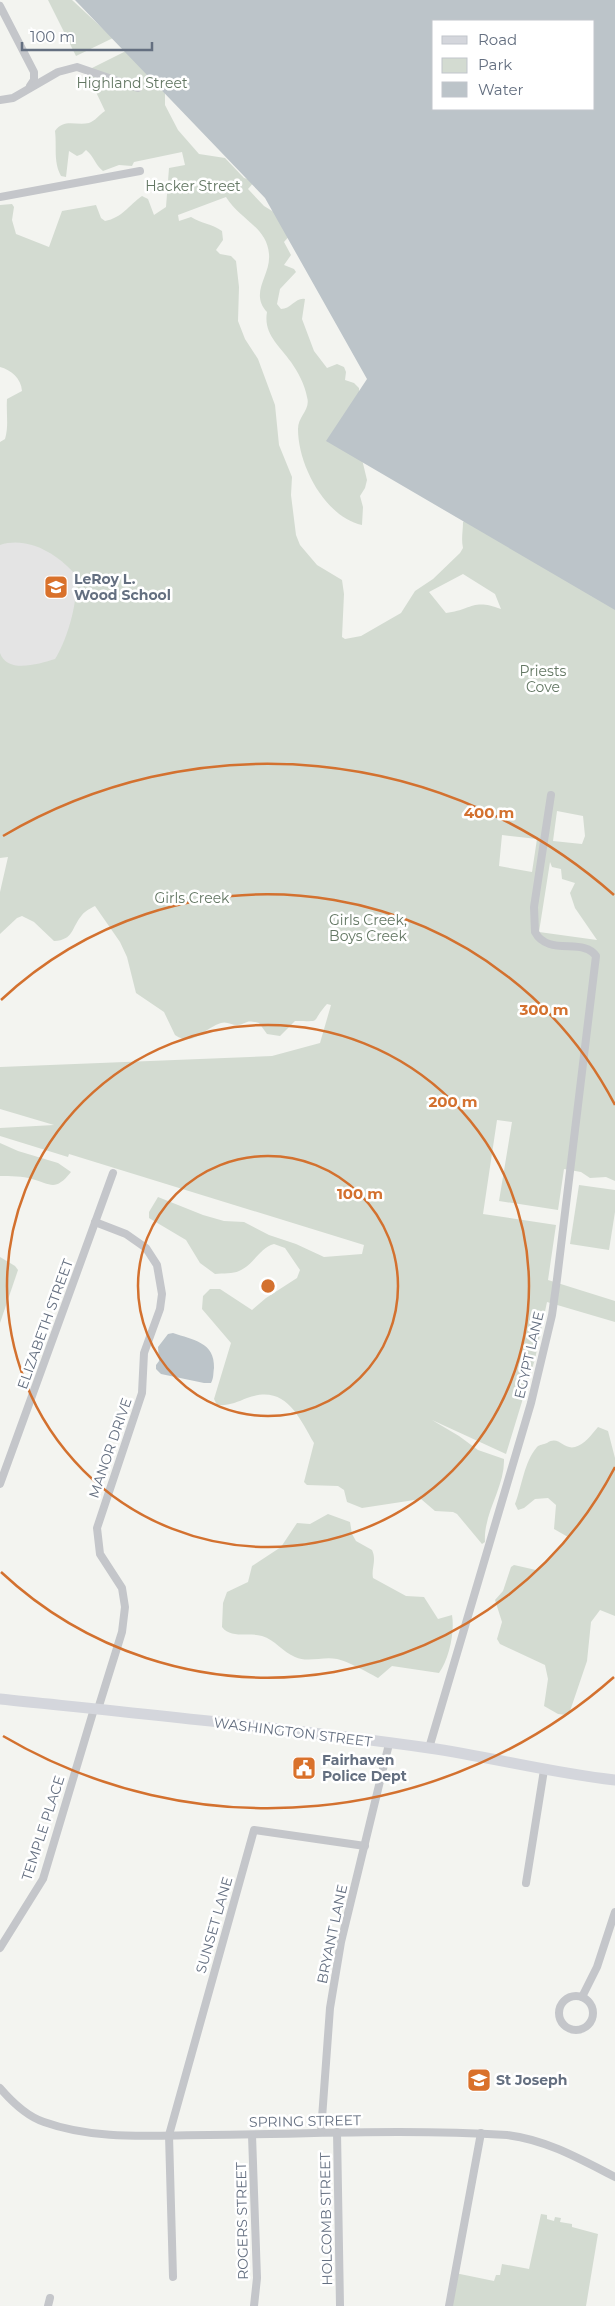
<svg xmlns="http://www.w3.org/2000/svg" width="615" height="2306" font-family="Montserrat,sans-serif">
  <style>
    .built { fill: #e4e4e4 }
    .green { fill: #d3dbd1; fill-rule: evenodd }
    .water { fill: #bcc4c9; fill-rule: evenodd }
    .lines { fill: none; stroke-linecap: round; stroke-linejoin: round }
    .street { stroke: #c4c6ca; stroke-width: 8 }
    .secondary { stroke: #d4d6dc; stroke-width: 11 }
    .ring { fill: none; stroke: #d3712f; stroke-width: 2.5 }
    .labels { text-anchor: middle; stroke-width: 5; stroke-linejoin: round; paint-order: stroke }
    .park-label { font-size: 14px; fill: #637763; stroke: #fff }
    .poi-label { font-size: 14px; font-weight: bold; fill: #646f80; stroke: #fff; text-anchor: start }
    .street-label { font-size: 14px; fill: #646f80; stroke: #fff }
    .centre { fill: #d3712f; stroke: #fff; stroke-width: 2.5 }
    .ring-label { font-size: 15px; text-anchor: middle; font-weight: bold; fill: #d3712f; stroke: #fff; stroke-width: 5; stroke-linejoin: round; paint-order: stroke }
  </style>
  <rect width="100%" height="100%" fill="#f3f4f0"/>
  <path class="built" d="M0,466L132,479L91,704L0,696Z"/>
  <g class="green">
    <path d="M48,0H72L113,38L76,56Z"/>
    <path d="M146,41L165,93V105L178,130L199,154L225,158L244,178L255,181L248,189L264,206L282,217L292,233L284,242L291,255L284,265L294,269L296,272L280,289L277,304L281,309C291,309 296,297 305,299L302,319L314,351L327,368L337,364L344,367L346,372L345,380L354,383L359,388L360,451L367,480L365,488L360,496L363,507L362,525C325,517 298,465 298,429C298,416 311,410 307,397C305,385 298,372 291,362C280,346 263,334 267,312C249,292 271,276 269,254C267,227 239,219 226,197L178,215L179,221L191,217C202,224 211,223 222,231L223,240L216,250L220,254L231,256L236,261L239,287L238,321L245,339L258,359L275,405L279,445L292,477L291,495L296,535L300,545L317,565L342,580L344,594L342,637L345,639L361,636L394,617L401,613L415,591L433,579L460,553L463,548C461,539 463,531 463,522L469,517L615,603V1181L606,1177L590,1178L581,1172L564,1169L558,1210L499,1201L512,1122L497,1120L483,1214L556,1225L548,1280L615,1301V1322L547,1302L535,1359L506,1454L432,1420L459,1436L478,1450L504,1459C505,1487 483,1514 485,1542L482,1544L457,1514L453,1512L435,1511L421,1499L362,1508L347,1502L344,1490L338,1486L307,1485L304,1482L314,1443C298,1416 286,1384 247,1398C237,1402 229,1406 217,1405L214,1399L231,1343L202,1309L203,1296L210,1289H220L252,1310L266,1298L297,1278L300,1270L285,1248L274,1244C259,1248 254,1265 239,1271C233,1274 223,1273 215,1274L200,1263L186,1240L149,1218V1212L158,1197L203,1215L224,1221L244,1222L269,1235L296,1244L324,1257L362,1254L364,1245L69,1154L68,1157L0,1136V1128L54,1125L0,1109V1067L272,1056L320,1043L331,1005L327,1004C309,1024 324,1021 295,1021L280,1036L267,1034L259,1023C244,1019 248,1024 237,1025C231,1025 227,1021 221,1023C204,1028 193,1048 175,1035L164,1012L136,993L127,957L120,942L95,906C91,908 85,911 82,915C71,928 74,940 54,941L34,922L22,916L17,918L0,934V892L8,857L0,858V653C7,674 39,664 55,659C67,641 81,595 74,573C56,553 27,536 0,545V442L5,439C9,426 6,413 7,399L22,391C21,378 11,370 0,367V205L12,204L14,207L12,220L16,234L49,247L62,211L96,205L101,218L105,221C122,218 129,205 142,196L148,199L154,215L166,207L169,168L185,165L182,152L134,162L132,166L119,165L103,171C95,165 94,156 86,150L82,154L77,156L69,151L66,177L61,176C53,161 57,147 55,131C64,118 76,126 89,123C95,121 99,115 105,111L86,71ZM463,574L495,594L501,609C473,598 471,610 446,613L429,592ZM557,811L583,816L585,836L582,844L553,841ZM502,835L537,839L532,872L499,866ZM550,862L552,867L561,869L562,879L575,883L570,893L575,908L597,940L539,932Z"/>
    <path d="M0,1143L18,1151L58,1163L71,1172C55,1192 51,1184 32,1179C23,1176 10,1176 0,1176Z"/>
    <path d="M579,1185L615,1190V1212L609,1250L570,1244Z"/>
    <path d="M0,1257L15,1266L18,1270L0,1323Z"/>
    <path d="M598,1427L608,1431L615,1458V1616L600,1610L591,1622L587,1661L569,1714L566,1715L558,1714L544,1706L548,1679L545,1665L500,1644L497,1639L502,1622L495,1600L503,1591L511,1567L514,1565L536,1570L549,1559L568,1537L554,1529L556,1505L548,1498L535,1499L524,1508L518,1510L515,1504C522,1486 524,1462 537,1447C540,1444 543,1445 547,1443C559,1435 563,1450 575,1447C584,1445 592,1434 598,1427Z"/>
    <path d="M328,1514L350,1522L352,1534L356,1541L372,1550C377,1561 371,1568 373,1578L406,1596L424,1597L438,1619L452,1615C455,1632 449,1659 439,1673L392,1666L378,1678C369,1673 347,1661 337,1659C323,1656 308,1663 295,1657C283,1652 275,1640 262,1636C249,1632 231,1639 222,1627L223,1603L227,1592L248,1582L252,1566L281,1547L297,1523L310,1524Z"/>
    <path d="M541,2214L547,2215V2219L554,2221L555,2217L561,2218L560,2222L572,2224V2227L598,2234L586,2306H449L455,2273L494,2281L496,2275H500L502,2264L529,2269Z"/>
  </g>
  <g class="water">
    <path d="M75,0H615V610L326,441L367,379L265,198ZM594,21V109H434V21Z"/>
    <path d="M173,1333C193,1340 215,1342 214,1368C213,1374 214,1377 211,1383H204L161,1374L156,1369V1365L159,1361L158,1347L168,1334Z"/>
  </g>
  <g class="lines">
    <g class="street">
      <path d="M0,6L34,72V80L30,86"/>
      <path d="M0,100L13,98L58,72L77,67L138,88"/>
      <path d="M0,197L140,171"/>
      <path d="M95,1222L126,1234L146,1248L157,1265L162,1294L160,1309L144,1353L142,1393L97,1528L100,1554L122,1588L125,1607L122,1632L98,1709"/>
      <path d="M0,1484L113,1173"/>
      <path d="M429,1748L531,1403L552,1315L557,1279L596,956C584,937 548,957 535,932L534,907L551,795"/>
      <path d="M526,1883L544,1770"/>
      <path d="M0,1948L43,1879L94,1709"/>
      <circle cx="576" cy="2013" r="17"/>
      <path d="M582,1997L597,1967L615,1912"/>
      <path d="M0,2088C12,2102 26,2116 44,2122C97,2141 154,2135 209,2135C308,2134 408,2129 507,2135C547,2140 580,2159 615,2177"/>
      <path d="M321,2132L330,2008L341,1942L389,1744"/>
      <path d="M337,2132L340,2306"/>
      <path d="M252,2135L257,2278L254,2306"/>
      <path d="M173,2277L169,2135L254,1830L365,1846"/>
      <path d="M48,2306L50,2298"/>
      <path d="M449,2306L481,2133"/>
    </g>
    <path class="secondary" d="M0,1699C143,1714 286,1728 429,1748C491,1757 552,1773 615,1780"/>
  </g>
  <g class="ring">
    <circle cx="268" cy="1286" r="130"/>
    <circle cx="268" cy="1286" r="261"/>
    <path d="M615 1467A391 391 0 0 1 1 1572M1 1000A391 391 0 0 1 615 1105"/>
    <path d="M614 1677A522 522 0 0 1 3 1736M3 836A522 522 0 0 1 614 895"/>
  </g>
  <defs>
    <g id="school-square" transform="scale(1.25)"><rect x="-9" y="-9" width="18" height="18" rx="4" fill="#d9712b" stroke="#fff"/><path d="M0-5L7-2L0 1L-7-2ZM-4 1L0 2.5L4 1V4Q0 6-4 4Z" fill="#fff"/></g>
    <g id="civic-square" transform="scale(1.25)"><rect x="-9" y="-9" width="18" height="18" rx="4" fill="#d9712b" stroke="#fff"/><path d="M-.6-6.5H3V-4.5H.6V-3L4-1V1h2V6H-6V1h2V-1L-.6-3ZM-1.2 2.5V6h2.4V2.5Z" fill="#fff"/></g>
  </defs>
  <g fill-rule="evenodd">
    <use href="#school-square" x="56" y="587"/>
    <use href="#civic-square" x="304" y="1768"/>
    <use href="#school-square" x="479" y="2080"/>
  </g>
  <g class="labels">
    <g class="park-label">
      <text x="132" y="88">Highland Street</text>
      <text x="193" y="191">Hacker Street</text>
      <text x="543" y="676">Priests<tspan x="543" dy="16">Cove</tspan></text>
      <text x="192" y="903">Girls Creek</text>
      <text x="368" y="925">Girls Creek,<tspan x="368" dy="16">Boys Creek</tspan></text>
    </g>
    <g class="poi-label">
      <text x="74" y="584">LeRoy L.<tspan x="74" dy="16">Wood School</tspan></text>
      <text x="322" y="1765">Fairhaven<tspan x="322" dy="16">Police Dept</tspan></text>
      <text x="496" y="2085">St Joseph</text>
    </g>
    <g class="street-label">
      <text transform="translate(45 1324) rotate(-70)" y="5">ELIZABETH STREET</text>
      <text transform="translate(529 1355) rotate(-77)" y="5">EGYPT LANE</text>
      <text transform="translate(110 1448) rotate(-71)" y="5">MANOR DRIVE</text>
      <text transform="translate(293 1732) rotate(7)" y="5">WASHINGTON STREET</text>
      <text transform="translate(43 1828) rotate(-72)" y="5">TEMPLE PLACE</text>
      <text transform="translate(214 1925) rotate(-74)" y="5">SUNSET LANE</text>
      <text transform="translate(332 1934) rotate(-78)" y="5">BRYANT LANE</text>
      <text transform="translate(305 2121) rotate(-1)" y="5">SPRING STREET</text>
      <text transform="translate(326 2219) rotate(-91)" y="5">HOLCOMB STREET</text>
      <text transform="translate(242 2221) rotate(-91)" y="5">ROGERS STREET</text>
    </g>
  </g>
  <circle cx="268" cy="1286" r="8" class="centre"/>
  <g class="ring-label">
    <text x="489" y="818">400 m</text>
    <text x="544" y="1015">300 m</text>
    <text x="453" y="1107">200 m</text>
    <text x="360" y="1199">100 m</text>
  </g>
  <rect x="432" y="20" width="162" height="90" fill="#ffffff" stroke="#c1c5cc"/>
  <rect x="442" y="36" width="25" height="8" fill="#d4d6dc" stroke="#c1c5cc"/>
  <text x="478" y="45" font-size="15" fill="#646f80">Road</text>
  <rect x="442" y="58" width="25" height="15" fill="#d3dbd1" stroke="#c1c5cc"/>
  <text x="478" y="70" font-size="15" fill="#646f80">Park</text>
  <rect x="442" y="82" width="25" height="15" fill="#bcc4c9" stroke="#c1c5cc"/>
  <text x="478" y="95" font-size="15" fill="#646f80">Water</text>
  <path d="M22 42v8h130v-8" fill="none" stroke="#646f80" stroke-width="2.5"/>
  <text x="30" y="42" font-size="15" fill="#646f80" stroke="#ffffff" stroke-width="4" paint-order="stroke">100 m</text>
</svg>
